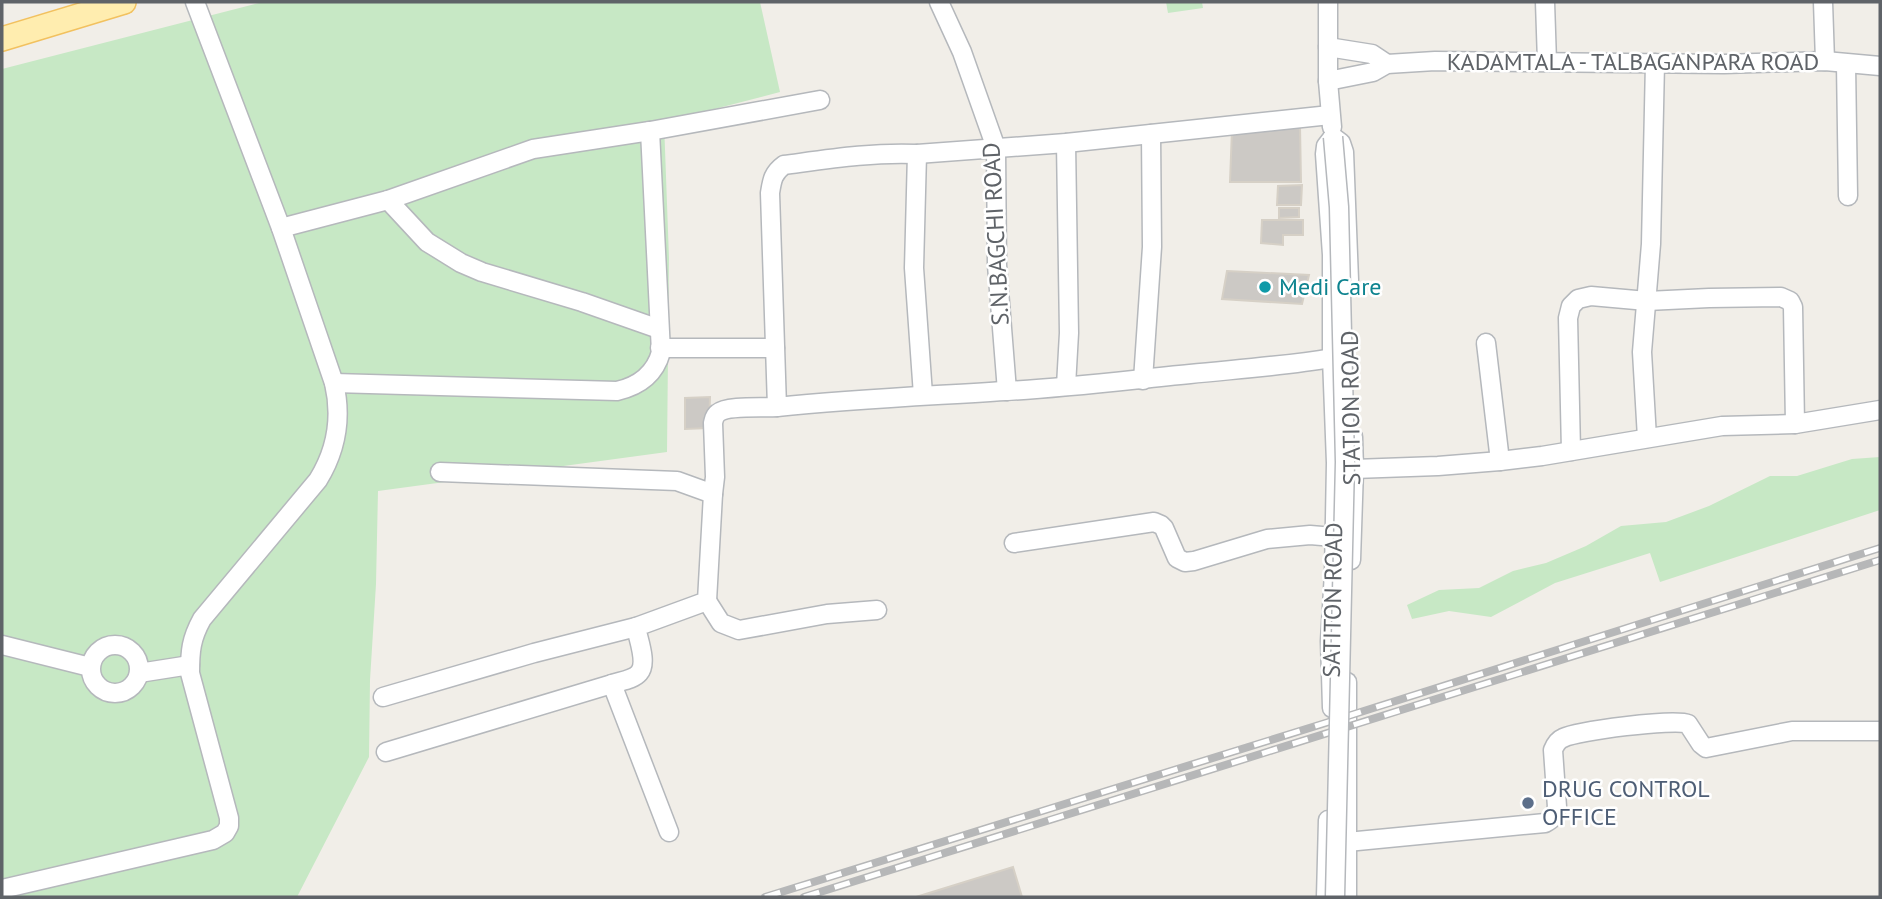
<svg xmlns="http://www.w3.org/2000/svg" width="1882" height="899" font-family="'PT Sans',sans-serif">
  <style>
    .green { fill: #c7e8c5 }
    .building { fill: #ccc9c5; stroke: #d6d0c6; stroke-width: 2 }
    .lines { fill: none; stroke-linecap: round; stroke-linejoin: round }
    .minor-casing { stroke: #b5b8bc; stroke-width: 21 }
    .major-casing { stroke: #f2c15f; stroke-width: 26 }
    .minor { stroke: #fff; stroke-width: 18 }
    .major { stroke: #ffedaf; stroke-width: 23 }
    .rail-casing { stroke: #b6b7b8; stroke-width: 8 }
    .rail { stroke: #fff; stroke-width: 5; stroke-dasharray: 16; stroke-linecap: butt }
    .minor-bridge-casing { stroke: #b5b8bc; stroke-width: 21; stroke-linecap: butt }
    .minor-bridge { stroke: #fff; stroke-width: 18 }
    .culture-dot { fill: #0f9aa8; stroke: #fff; stroke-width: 2.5 }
    .service-dot { fill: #5c6f8a; stroke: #fff; stroke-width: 2.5 }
    .labels { text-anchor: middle; stroke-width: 5; stroke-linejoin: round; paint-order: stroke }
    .street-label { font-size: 24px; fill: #5f6368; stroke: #fff }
    .culture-label { font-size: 24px; fill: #0d838f; stroke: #fff; text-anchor: start }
    .service-label { font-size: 24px; fill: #4e5e75; stroke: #fff; text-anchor: start }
  </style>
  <rect width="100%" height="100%" fill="#f1eee8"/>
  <g class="green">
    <path d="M263,2H760L780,92L664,122L669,258L667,452L378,491L376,584L370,680L369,757L297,897H2V69Z"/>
    <path d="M1166,2H1202L1203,8L1168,13Z"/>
    <path d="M1880,457V510L1660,582L1650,553L1555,583L1491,617L1449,611L1412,619L1407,605L1439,590L1479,588L1513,571L1546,563L1586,546L1621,526L1666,522L1709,506L1770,476H1797L1852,459Z"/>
  </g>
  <g class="building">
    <path d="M1300,126L1301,182H1230L1232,129Z"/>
    <path d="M1302,185L1301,205H1277L1278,186Z"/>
    <path d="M1279,208H1299V217L1279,218Z"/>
    <path d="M1262,220H1303V235H1283V245L1261,243Z"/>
    <path d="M1227,271L1309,275L1302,304L1222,299Z"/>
    <path d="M710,397L709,428L685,429V398Z"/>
    <path d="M1013,867L1022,897H916Z"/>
  </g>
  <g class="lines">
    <g class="minor-casing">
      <g id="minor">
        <path d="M939,2L962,52L996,148L997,265L1007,391"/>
        <path d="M1328,2V81L1332,127"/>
        <path d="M1545,2L1547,62"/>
        <path d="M1823,2L1825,61"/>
        <path d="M1328,47L1372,54L1387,64"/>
        <path d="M1846,64L1848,196"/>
        <path d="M1328,81L1373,72L1387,64L1435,61L1724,64L1825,61L1880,66"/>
        <path d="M1330,115L1066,143L917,154C872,152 829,159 784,165C773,173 772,180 770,193L777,407C853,399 928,396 1005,391C1067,388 1128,380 1190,374C1238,369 1285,366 1332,358"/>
        <path d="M1333,137L1341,143L1344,152L1349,280"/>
        <path d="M1066,143L1069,333L1066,386"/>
        <path d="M917,154L914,268L923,395"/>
        <path d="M388,200L427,242L461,263L482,272L582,302L659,329"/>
        <path d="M281,228L388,200L533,149L650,131L820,100"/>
        <path d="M1486,343L1500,461"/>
        <path d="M660,348H775"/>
        <path d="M1143,380L1152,247L1151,134"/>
        <path d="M334,383L617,391C639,386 655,374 661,352L650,131"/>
        <path d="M1647,438L1642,352L1651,244L1655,63"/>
        <path d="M1571,451L1568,318L1571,306L1578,299L1591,296L1647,301L1709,298L1781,297L1790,301L1793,307L1795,424"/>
        <path d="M1354,469L1438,466L1500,461L1542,456L1722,426L1795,424L1880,410"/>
        <path d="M440,472L677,481L713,494L715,477L713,423C714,419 714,416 718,413C727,405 764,408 777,407"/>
        <path d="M1014,543L1154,522L1161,525L1164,528L1177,558L1185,562L1194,561L1267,539L1310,535L1334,537"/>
        <path d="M1351,560L1354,469L1353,437"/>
        <path d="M707,601L721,623L739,630L827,614L877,610"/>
        <circle cx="115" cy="669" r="24"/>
        <path d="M2,645L90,667"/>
        <path d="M139,673L190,665"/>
        <path d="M383,697L534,653L636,627"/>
        <path d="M1332,708L1330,641L1334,572L1336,463L1332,358V255L1325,154L1326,146L1333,137"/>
        <path d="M386,752L612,684"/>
        <path d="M669,832L612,684C620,681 633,680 639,673C648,663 638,639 636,627L707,601L713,494"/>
        <path d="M1347,842L1545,823C1553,819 1555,816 1557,807L1553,750C1555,745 1558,740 1563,738C1577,731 1675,718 1688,724L1701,744L1706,748L1792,731H1880"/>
        <path d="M2,889L213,840L225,833L229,826V818L190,673C190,651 191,639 202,619L318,480C337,449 342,417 334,383L281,228L195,2"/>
        <path d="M1326,897L1328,820"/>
        <path d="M1347,897V682"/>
      </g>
    </g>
    <g class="major-casing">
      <path id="major" d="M2,39L124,2"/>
    </g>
    <use href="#minor" class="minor"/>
    <use href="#major" class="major"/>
    <g class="rail-casing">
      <g id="rail">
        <path d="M765,897L1348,716L1880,548"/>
        <path d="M804,897L1880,560"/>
      </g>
    </g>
    <use href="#rail" class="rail"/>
    <g class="minor-bridge-casing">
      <path id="minor-bridge" d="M1333,137L1339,207L1345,462L1335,897"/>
    </g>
    <use href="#minor-bridge" class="minor-bridge"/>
  </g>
  <circle class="culture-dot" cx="1265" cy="287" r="7"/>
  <circle class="service-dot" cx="1528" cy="803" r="7"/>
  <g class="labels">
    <g class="street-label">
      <text x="1633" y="70">KADAMTALA - TALBAGANPARA ROAD</text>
      <text transform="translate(996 234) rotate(-93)" y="8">S.N.BAGCHI ROAD</text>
      <text transform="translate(1351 408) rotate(-91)" y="8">STATION ROAD</text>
      <text transform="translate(1333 600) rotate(-89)" y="8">SATITON ROAD</text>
    </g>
    <g class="culture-label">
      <text x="1279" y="295">Medi Care</text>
    </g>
    <g class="service-label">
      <text x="1542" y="797">DRUG CONTROL<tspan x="1542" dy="28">OFFICE</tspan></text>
    </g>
  </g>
  <rect width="1882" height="899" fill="none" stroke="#5f6368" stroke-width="7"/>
</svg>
